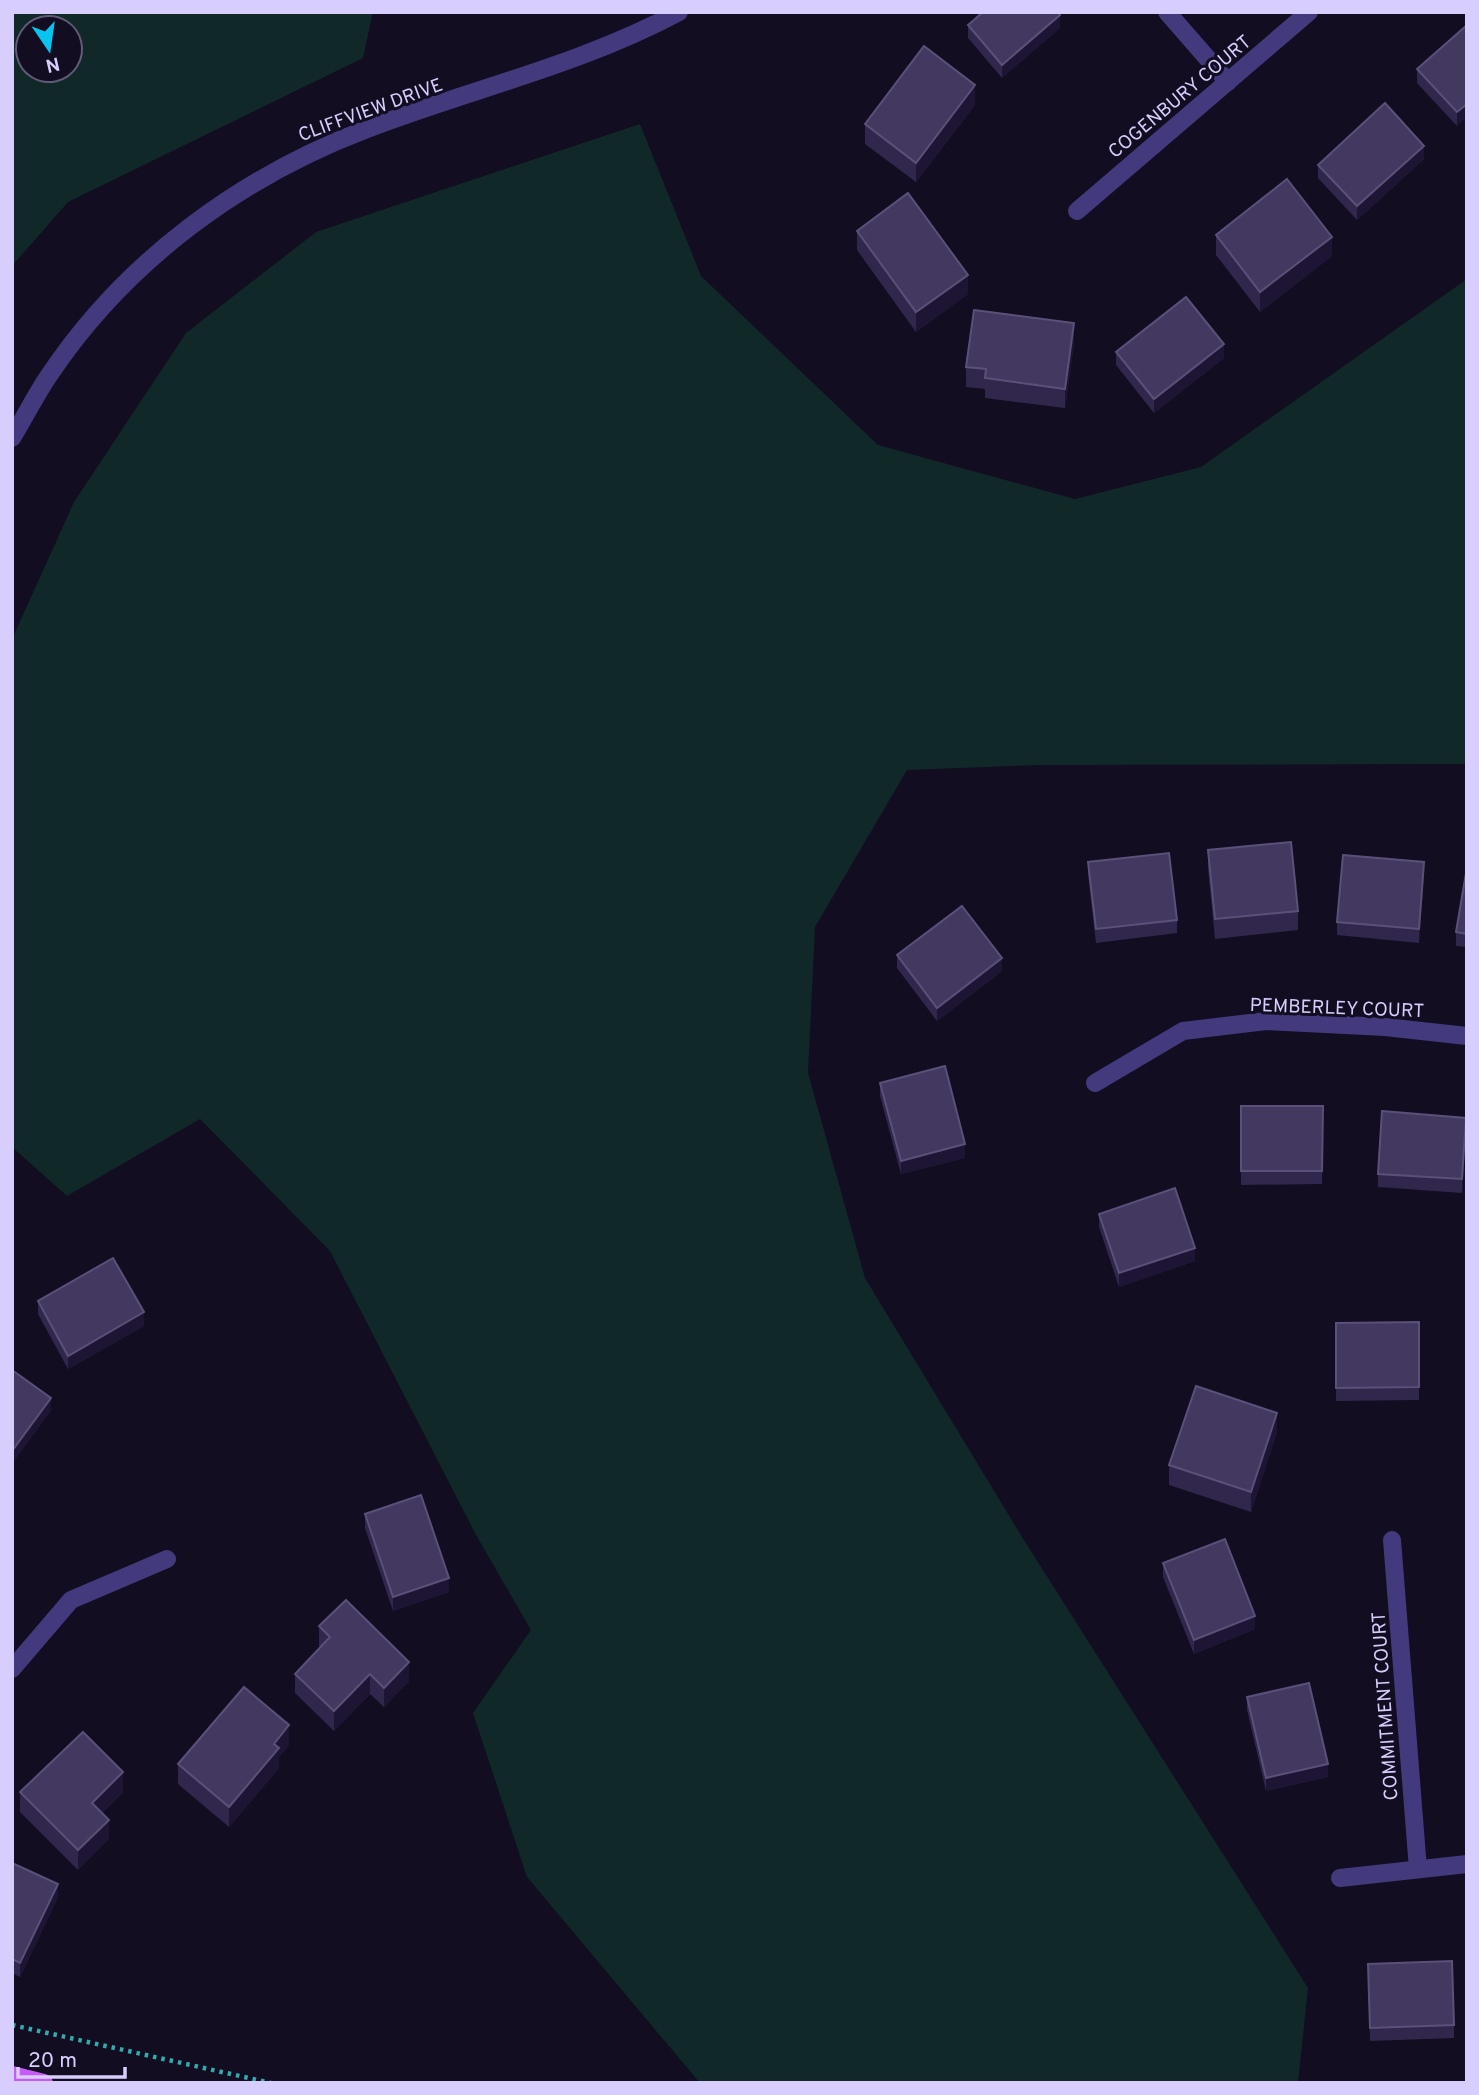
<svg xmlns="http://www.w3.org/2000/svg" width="1479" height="2095" font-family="Overpass,sans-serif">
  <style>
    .green { fill: #112829; fill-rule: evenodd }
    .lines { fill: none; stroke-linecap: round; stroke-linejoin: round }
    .path { stroke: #32abad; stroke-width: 4.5; stroke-dasharray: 3.5 5; stroke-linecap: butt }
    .minor { stroke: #423a7d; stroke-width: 18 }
    .major { stroke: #ca59f9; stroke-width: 18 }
    .wall { fill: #31274d }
    .shaded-wall { fill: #1d1533 }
    .building { fill: #433960; stroke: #5a5079; stroke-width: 2 }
    .labels { text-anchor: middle; stroke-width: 6; stroke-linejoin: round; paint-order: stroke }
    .street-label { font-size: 19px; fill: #d7cefd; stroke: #120d20 }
  </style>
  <rect width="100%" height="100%" fill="#120d20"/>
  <g class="green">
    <path d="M12,12H373L363,58L68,202L12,266ZM28,28H70V70H28Z"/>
    <path d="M640,124L701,276L878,445L1075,499L1201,467L1467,279V764L1039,765L907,770L815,927L808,1073L865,1278L1022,1537L1308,1988L1298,2083H700L527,1877L473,1713L531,1630L475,1533L330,1251L200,1119L67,1196L12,1147V639L74,502L186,333L316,232Z"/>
  </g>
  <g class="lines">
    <path class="path" d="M12,2025L271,2083"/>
    <g class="minor">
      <path d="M1167,12L1228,82"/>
      <path d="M1077,211L1309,12"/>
      <path d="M12,438C25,417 36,394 50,374C126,261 240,177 367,129C471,89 580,65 679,12"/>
      <path d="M1095,1083L1183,1031L1266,1021L1385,1027L1467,1036"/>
      <path d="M1392,1540L1418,1869"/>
      <path d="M12,1669L71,1600L167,1559"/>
      <path d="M1340,1878L1467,1864"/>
    </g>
    <path class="major" d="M12,2075L44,2083"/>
  </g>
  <g class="wall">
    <path d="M968,25L1060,28L1002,78L968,38Z"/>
    <path d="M1467,25L1457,126L1417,83V69Z"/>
    <path d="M975,105L916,182L865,144V124Z"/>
    <path d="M1424,159L1357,220L1318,178V165Z"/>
    <path d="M857,231L968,294L916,332L857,250Z"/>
    <path d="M1216,235L1332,256L1260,312L1216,255Z"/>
    <path d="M1074,343L1065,408L985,398V389L966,387V367Z"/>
    <path d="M1116,352L1224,358L1154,413L1116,365Z"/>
    <path d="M1208,850L1298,911V930L1215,939L1208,869Z"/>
    <path d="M1088,862L1177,920V933L1096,943L1088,875Z"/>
    <path d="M1467,867V947L1456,946V932Z"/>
    <path d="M1424,875L1419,943L1337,935V922Z"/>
    <path d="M897,955L1002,971L937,1021L897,968Z"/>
    <path d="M880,1083L965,1158L901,1174L880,1096Z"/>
    <path d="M1241,1106H1323L1322,1184L1241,1185Z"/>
    <path d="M1466,1131L1462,1193L1378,1187V1174Z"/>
    <path d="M1099,1214L1195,1261L1119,1287L1099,1227Z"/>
    <path d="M38,1301L144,1326L68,1369L38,1314Z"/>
    <path d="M1419,1322V1400L1336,1401V1323Z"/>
    <path d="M1277,1432L1251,1512L1169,1485V1465Z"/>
    <path d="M365,1514L449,1592L393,1611L365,1528Z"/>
    <path d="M1163,1563L1255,1629L1194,1654L1163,1577Z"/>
    <path d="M319,1626L409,1681L384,1707L370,1694L334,1731L295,1693V1674L321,1647L319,1646Z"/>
    <path d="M1247,1697L1328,1777L1266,1791L1247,1710Z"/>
    <path d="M289,1745L279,1757V1768L229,1827L178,1784V1764Z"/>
    <path d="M20,1792H123L102,1813L109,1839L78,1870L20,1812Z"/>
    <path d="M12,1863L58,1897L20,1977L12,1973Z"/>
    <path d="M1368,1977L1454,2025V2038L1370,2041Z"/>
  </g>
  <g class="shaded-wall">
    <path d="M1060,15V28L1002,78V65Z"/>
    <path d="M975,85V105L916,182V163Z"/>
    <path d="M1467,104V117L1457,126V112Z"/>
    <path d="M1424,146V159L1357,220V206Z"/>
    <path d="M1332,237V256L1260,312V292Z"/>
    <path d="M968,275V294L916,332V312Z"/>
    <path d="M1074,323V343L1065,408V389Z"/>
    <path d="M1224,344V358L1154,413V399Z"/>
    <path d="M1424,862V875L1419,943V929Z"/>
    <path d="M1002,958V971L937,1021V1008Z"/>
    <path d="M1466,1118V1131L1462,1193V1179Z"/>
    <path d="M965,1144V1158L901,1174V1161Z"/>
    <path d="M1195,1248V1261L1119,1287V1273Z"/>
    <path d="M144,1312V1326L68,1369V1356Z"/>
    <path d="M51,1398V1411L12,1464V1451Z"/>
    <path d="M1277,1413V1432L1251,1512V1492Z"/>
    <path d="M449,1578V1592L393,1611V1597Z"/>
    <path d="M1255,1616V1629L1194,1654V1640Z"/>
    <path d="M409,1662V1681L384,1707V1688Z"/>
    <path d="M370,1674V1694L334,1731V1711Z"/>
    <path d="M289,1725V1745L279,1757V1768L229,1827V1807L274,1744Z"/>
    <path d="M1328,1764V1777L1266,1791V1778Z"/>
    <path d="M123,1772V1792L92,1822V1803Z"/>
    <path d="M109,1820V1839L78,1870V1850Z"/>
    <path d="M58,1884V1897L20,1977V1963Z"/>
  </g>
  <g class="building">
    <path d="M983,12H1058L1060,15L1002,65L968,25Z"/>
    <path d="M1467,25V104L1457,112L1417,69Z"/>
    <path d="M924,46L975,85L916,163L865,124Z"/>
    <path d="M1385,103L1424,146L1357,206L1318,165Z"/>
    <path d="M1287,179L1332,237L1260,292L1216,235Z"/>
    <path d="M908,193L968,275L916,312L857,231Z"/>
    <path d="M1186,297L1224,344L1154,399L1116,352Z"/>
    <path d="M974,310L1074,323L1065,389L985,378L986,369L966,367Z"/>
    <path d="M1291,842L1298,911L1215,919L1208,850Z"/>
    <path d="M1169,853L1177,920L1096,929L1088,862Z"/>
    <path d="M1343,855L1424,862L1419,929L1337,922Z"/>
    <path d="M1467,867V934L1456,932Z"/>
    <path d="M962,906L1002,958L937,1008L897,955Z"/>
    <path d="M945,1066L965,1144L901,1161L880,1083Z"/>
    <path d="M1241,1106H1323L1322,1171H1241Z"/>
    <path d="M1382,1111L1466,1118L1462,1179L1378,1174Z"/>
    <path d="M1175,1188L1195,1248L1119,1273L1099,1214Z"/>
    <path d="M113,1258L144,1312L68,1356L38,1301Z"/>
    <path d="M1419,1322V1387L1336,1388V1323Z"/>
    <path d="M12,1370L51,1398L12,1451Z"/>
    <path d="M1196,1386L1277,1413L1251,1492L1169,1465Z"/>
    <path d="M421,1495L449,1578L393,1597L365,1514Z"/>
    <path d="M1225,1539L1255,1616L1194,1640L1163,1563Z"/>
    <path d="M346,1600L409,1662L384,1688L370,1674L334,1711L295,1674L330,1637L319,1626Z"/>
    <path d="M1309,1683L1328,1764L1266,1778L1247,1697Z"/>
    <path d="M244,1687L289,1725L274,1744L279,1748L229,1807L178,1764Z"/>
    <path d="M83,1732L123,1772L92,1803L109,1820L78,1850L20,1792Z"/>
    <path d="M12,1863L58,1884L20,1963L12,1959Z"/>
    <path d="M1452,1961L1454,2025L1370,2028L1368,1964Z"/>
  </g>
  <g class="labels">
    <g class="street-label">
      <text transform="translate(1179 96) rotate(-40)" y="7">COGENBURY COURT</text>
      <text transform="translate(370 109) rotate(-20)" y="7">CLIFFVIEW DRIVE</text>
      <text transform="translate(1337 1007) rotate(2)" y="7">PEMBERLEY COURT</text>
      <text transform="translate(1384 1706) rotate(-94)" y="7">COMMITMENT COURT</text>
    </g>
  </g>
  <rect width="1479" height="2095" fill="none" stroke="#d7cefd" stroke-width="28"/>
  <g transform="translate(49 49) rotate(167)"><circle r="33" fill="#120d20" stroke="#615a78" stroke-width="2"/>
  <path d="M0-5L12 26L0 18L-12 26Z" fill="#08c5ef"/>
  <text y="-10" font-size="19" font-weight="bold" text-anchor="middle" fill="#d7cefd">N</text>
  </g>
  <path d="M18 2067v10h107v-10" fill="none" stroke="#d7cefd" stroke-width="3.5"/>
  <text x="28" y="2067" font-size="21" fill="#d7cefd" stroke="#120d20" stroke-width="5" paint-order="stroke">20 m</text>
</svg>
